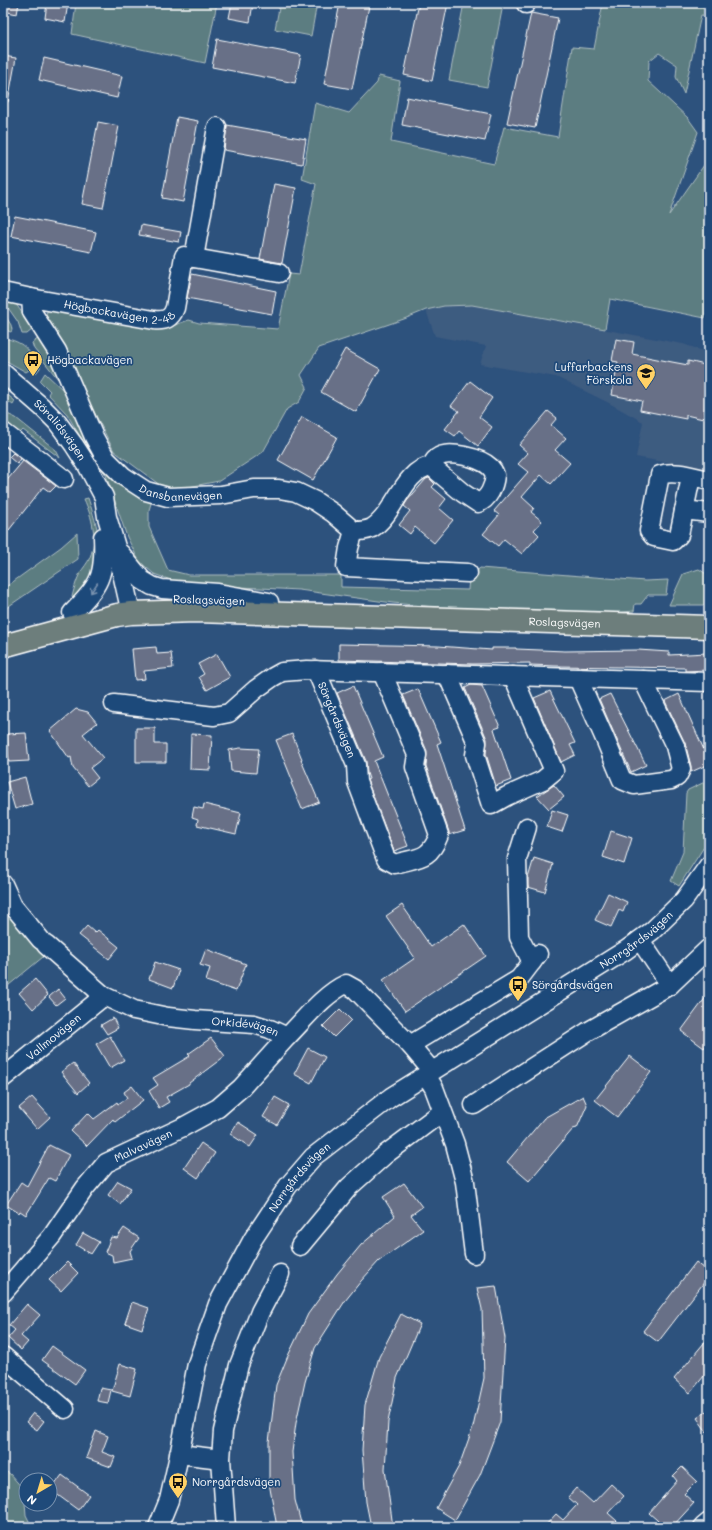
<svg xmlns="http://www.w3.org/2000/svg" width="712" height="1530" font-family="Mali,sans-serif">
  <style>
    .built { fill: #3e5b80 }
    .green { fill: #5c7d81; stroke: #aebec0 }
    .building { fill: #677087; stroke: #fff }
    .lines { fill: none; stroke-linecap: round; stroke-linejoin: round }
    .minor-casing { stroke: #fff; stroke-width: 21 }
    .major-casing { stroke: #fff; stroke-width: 25 }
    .minor { stroke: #1f4a7a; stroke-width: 18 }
    .major { stroke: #6d7e7c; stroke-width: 22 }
    .oneway { stroke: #7992af }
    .labels { text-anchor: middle; stroke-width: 3.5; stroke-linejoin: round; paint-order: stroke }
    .street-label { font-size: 11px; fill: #fff; stroke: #1f4a7a }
    .poi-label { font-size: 11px; fill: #fff; stroke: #1f4a7a; text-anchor: start }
  </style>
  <rect width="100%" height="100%" fill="#2d527d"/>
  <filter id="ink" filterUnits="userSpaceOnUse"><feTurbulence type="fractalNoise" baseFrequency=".025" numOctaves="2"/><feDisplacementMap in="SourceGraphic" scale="8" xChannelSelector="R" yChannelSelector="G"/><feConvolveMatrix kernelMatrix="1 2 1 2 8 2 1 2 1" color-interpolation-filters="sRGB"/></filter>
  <g filter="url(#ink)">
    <path class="built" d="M472,305L683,344L709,353V464L702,469L636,457L643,422L609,403L556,377L480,364L486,346L435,336L426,310L444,306Z"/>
    <g class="green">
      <path d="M76,3H217L205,63L72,34Z"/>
      <path d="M280,3H317L311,36L275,29Z"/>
      <path d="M464,3H494L503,5L487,87L449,80Z"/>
      <path d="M603,3H709V16L701,15L684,94L676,77L677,65L659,53L649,61L648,81L688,118L698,132L669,215L709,158V297L705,318L610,299L605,329L472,305L444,306L426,310L404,319L319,348L301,375L307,387L299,402L287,409L263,452L219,481L168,491L114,451L82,388L44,319L48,309L166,328L189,320L199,323L278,329L289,274L299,275L316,184L302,179L315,103L349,113L377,83L379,76L400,81L391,142L494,164L504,127L558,137L572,47L594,49Z"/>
      <path d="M6,301L16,304L33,329L27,334H22L18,322L4,302Z"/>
      <path d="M3,312L11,325L12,330L11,332L3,329Z"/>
      <path d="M3,338C25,342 26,349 40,364V368L36,373L29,370L26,372L3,359Z"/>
      <path d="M39,338L51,353L62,380L58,379L34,349L32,343Z"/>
      <path d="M45,373L64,391L81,430L96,456L152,500L149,510V527L168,570L189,575H341V587L468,590L469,578L480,568L645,581L668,580L666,595H648L641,604H635L634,611L593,615L455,609L393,603L299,590L182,584L154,574L139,561L127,537L106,475L84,443L67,414L48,394L50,391L40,381Z"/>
      <path d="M3,391L15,401L13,405L3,398Z"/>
      <path d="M5,413L16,418L56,450L60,458L23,430L16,437L3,427V414Z"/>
      <path d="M88,498C94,516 106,553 98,571C94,579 81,593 75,601L72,597C74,589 76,581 80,573C83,568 88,563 90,557C98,538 92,517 84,499Z"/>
      <path d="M77,533L78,559L3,610V589L61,547Z"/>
      <path d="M699,569L709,576V605H669L683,574Z"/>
      <path d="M709,780V839L679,886L671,881L683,852L686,793L688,790Z"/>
      <path d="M3,903L49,952L3,990Z"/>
      <path d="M3,1470L10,1474L24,1490L26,1515L32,1527H3Z"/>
    </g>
    <g class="building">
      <path d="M3,3H19L17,14L3,11Z"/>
      <path d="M47,3H68L65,22L45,18Z"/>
      <path d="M232,3H253L250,22L229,18Z"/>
      <path d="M340,3H354L369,6L352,89L324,84Z"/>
      <path d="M419,3H448L432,81L404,75Z"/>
      <path d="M531,13L558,18L535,128L507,123Z"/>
      <path d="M217,39L301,55L295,83L212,67Z"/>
      <path d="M3,56L16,58L8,102H3Z"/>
      <path d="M44,58L122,76L117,98L39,80Z"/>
      <path d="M407,97L491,114L485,141L402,125Z"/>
      <path d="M177,117L198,121L183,202L162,198Z"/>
      <path d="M98,122L119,126L103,208L82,204Z"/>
      <path d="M227,125L306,139L302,164L224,150Z"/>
      <path d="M274,184L296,188L282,263L260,259Z"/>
      <path d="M15,216L96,232L91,252L11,236Z"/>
      <path d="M141,225L181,232L179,242L139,235Z"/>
      <path d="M192,274L276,291L272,314L187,298Z"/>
      <path d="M616,339L634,342L632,354L672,362L688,365V361L709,366V389L703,419L686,415V419L640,410L642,401L612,395L618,362L612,361Z"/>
      <path d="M345,349L380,369L356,412L321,392Z"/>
      <path d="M470,381L492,398L479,417L492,427L478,446L459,431L455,436L445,429L459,411L451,406Z"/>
      <path d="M548,411L557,418L551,425L566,438L555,450L570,463L551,484L541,475L522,497L534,508L531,512L542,521L534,530L539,535L522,554L504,539L498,546L483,534L499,515L494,511L528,472L518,464L528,453L519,445Z"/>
      <path d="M302,417L337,437L313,480L278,460Z"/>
      <path d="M13,453L21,459L17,464L9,457Z"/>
      <path d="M23,461L56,486L50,492L43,487L9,530L3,526V485Z"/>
      <path d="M429,478L435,484L432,487L446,499L439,508L453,520L434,543L415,527L410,534L399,525L410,511L404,506L407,501L426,479Z"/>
      <path d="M339,644L438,646L492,650V648H516V649L565,651L638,650L669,652V655L707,653L708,670L685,671V668L556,666L530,665V663L473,664L339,660Z"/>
      <path d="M156,647L157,654L171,653L173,668L144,671L145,679L135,680L132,649Z"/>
      <path d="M217,654L230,677L207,690L199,677L204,674L198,664Z"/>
      <path d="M471,685L482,686L500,727L494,729L511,780L496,786L486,754L487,739L465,688Z"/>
      <path d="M353,686L383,757L374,761L408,846L394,851L367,780L369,779L367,773L366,761L337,693Z"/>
      <path d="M418,689L441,742L437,744L465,830L449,835V832L426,766L427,751L403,695Z"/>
      <path d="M550,691L575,743L570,745L575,755L561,762L534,698Z"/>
      <path d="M610,694L646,765L631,772L599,699Z"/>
      <path d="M679,694L709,761V764L691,772V766L685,743L665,701Z"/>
      <path d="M76,709L88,712L97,723L83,734L103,758L90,768L98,778L88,786L73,768L71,757L69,758L50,731Z"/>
      <path d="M136,728H155V744H166V762H136Z"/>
      <path d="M26,733L29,761L9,762L7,734Z"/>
      <path d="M191,734L212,735L210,770L190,769Z"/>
      <path d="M292,734L302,759L301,760L319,802L302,809L291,783L293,782L276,740Z"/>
      <path d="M240,748L259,749L256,773L231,771L229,750Z"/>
      <path d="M25,777L32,804L15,809L7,782Z"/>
      <path d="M554,785L564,797L549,809L537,796Z"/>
      <path d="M204,804L241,813L236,834L197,825L198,819L192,817L194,807L203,809Z"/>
      <path d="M552,810L568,815L562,832L547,827Z"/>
      <path d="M611,831L632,838L624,864L603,857Z"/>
      <path d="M534,858L553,864L545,892L528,887V878Z"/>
      <path d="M608,893L627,902L623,912L619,910L611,927L595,920Z"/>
      <path d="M402,905L431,947L464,924L486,956L405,1011L383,980L415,958L386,916Z"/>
      <path d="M87,926L95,933L98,930L119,947L109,959L79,935Z"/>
      <path d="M206,949L246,964L236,991L206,981L210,968L200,965Z"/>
      <path d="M155,962L179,970L173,988L149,979Z"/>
      <path d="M35,979L48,995L33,1009L19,993Z"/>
      <path d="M58,989L65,998L56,1005L49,997Z"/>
      <path d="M709,993V1041L704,1048L681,1031Z"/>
      <path d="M340,1009L351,1020L334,1037L323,1026Z"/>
      <path d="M113,1018L118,1028L107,1034L101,1025Z"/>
      <path d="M110,1036L124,1060L110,1068L96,1044Z"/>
      <path d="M211,1038L225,1056L189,1083V1084L166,1097L169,1102L159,1108L149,1091L158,1085L153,1078L190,1056L188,1054Z"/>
      <path d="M308,1048L325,1057L311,1083L294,1074Z"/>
      <path d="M630,1056L651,1072L617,1117L595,1100Z"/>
      <path d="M73,1063L89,1083L78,1093L61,1072Z"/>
      <path d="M132,1086L143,1100L115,1122L113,1119L87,1146L71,1131L88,1113L94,1119L117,1102L118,1104L127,1098L124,1092Z"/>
      <path d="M583,1096L587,1105L577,1128L573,1129L529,1181L507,1162L544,1118Z"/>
      <path d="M32,1097L50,1117L37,1129L19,1108Z"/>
      <path d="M275,1097L289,1105L277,1125L263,1117Z"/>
      <path d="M238,1122L258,1135L250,1147L230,1134Z"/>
      <path d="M201,1143L215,1153L198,1178L184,1168Z"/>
      <path d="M49,1145L69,1155L55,1181L49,1178L26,1215L20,1211L19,1213L6,1205L21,1182L27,1186Z"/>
      <path d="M118,1181L131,1188L120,1204L108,1195Z"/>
      <path d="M404,1183L422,1207L411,1215L423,1230L379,1261L361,1281L345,1301L315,1348L305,1382L296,1423L292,1452L295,1500L302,1527H277L269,1483V1442L276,1385L287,1358L308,1314L337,1274L361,1245L395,1216L383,1197Z"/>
      <path d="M124,1228L139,1238L130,1251L132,1258L113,1262L112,1255L105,1252L111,1237L117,1238Z"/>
      <path d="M83,1233L99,1242L91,1254L76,1245Z"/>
      <path d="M67,1262L78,1273L61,1291L49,1280Z"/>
      <path d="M696,1262L709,1272V1276L658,1342L643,1331Z"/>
      <path d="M496,1286L505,1338L500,1422L480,1475L455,1520L436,1508L459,1466L473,1427L484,1378L482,1309L477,1288Z"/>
      <path d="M132,1302L149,1308L142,1329L125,1323Z"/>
      <path d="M27,1304L40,1315L21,1336L28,1342L21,1350L8,1338L15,1330L9,1325Z"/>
      <path d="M401,1314L420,1324L397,1378L388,1422L385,1469L393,1527H371L366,1502L362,1450L365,1405L379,1357Z"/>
      <path d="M709,1337V1370L690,1393L674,1379Z"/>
      <path d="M52,1346L85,1370L75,1384L42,1360Z"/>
      <path d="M120,1364L137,1369L130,1396L112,1391Z"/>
      <path d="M100,1388L111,1390L108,1403L97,1401Z"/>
      <path d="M709,1409V1435L697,1418Z"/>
      <path d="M33,1413L44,1421L37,1430L26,1422Z"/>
      <path d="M96,1431L108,1436L102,1452L115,1457L111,1467L86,1458Z"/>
      <path d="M682,1467L697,1481L684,1494L694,1503L672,1527H665L649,1513L677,1481L673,1476Z"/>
      <path d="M62,1475L89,1495L78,1510L51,1490Z"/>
      <path d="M611,1484L624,1496L608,1513L617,1521L611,1527H544L556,1514L563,1520L577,1505L568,1497L576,1488L593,1503Z"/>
    </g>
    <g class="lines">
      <g class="minor-casing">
        <g id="minor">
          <path d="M526,4V3"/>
          <path d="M194,258L279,273"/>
          <path id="s1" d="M3,292L31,298L32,312L57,351L94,437L106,459L123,476L146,491L168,497L221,495L254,489H279L296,492L315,501L333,513L354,531C361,531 366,531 372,528C395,514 403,470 431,466L463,493L478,503C489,499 494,486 495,475C494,472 492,469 490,467C481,458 447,449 437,458C434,460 433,463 431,466"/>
          <path id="s2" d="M31,298L154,320C165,321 171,319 175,308L184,256L194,258L217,127"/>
          <path id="s3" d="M3,373L42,407L57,422L74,445L87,465L104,497L107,517L116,547L131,613"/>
          <path d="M3,432L64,479"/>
          <path d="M691,477L679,535L673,541L654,537L649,531L660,475C675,470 694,477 709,480"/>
          <path d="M684,510L709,513"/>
          <path d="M354,531L349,548L346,567L468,573"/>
          <path d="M120,553L142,580L152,586L162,589L218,593L269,602"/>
          <path d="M72,613C100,585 105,576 103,537"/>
          <path id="s4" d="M316,670L356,765L357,782L386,859L395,864C418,857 429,861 439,835L415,767L417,755L382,672"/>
          <path d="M447,674L477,743L475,755L491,805L507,796L543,780L554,771L513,676"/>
          <path d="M578,678L605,739L622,780L634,785L671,780L677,777L681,769L675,746L643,680"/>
          <path d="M114,704L214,716L229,713L256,689L273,677L282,672L307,670L709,682"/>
          <path d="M527,827L517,859L519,937L532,962"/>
          <path d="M3,884L13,906L41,940"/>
          <path d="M640,940L670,985"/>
          <path id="s5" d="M46,945L104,996L134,1010L168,1017L195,1020L254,1024L270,1029L287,1037C304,1020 324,994 346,984L355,989L410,1045L432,1071"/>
          <path d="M410,1045L519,979L538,954"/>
          <path d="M426,1075L434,1088L455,1144L465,1182L474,1254"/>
          <path id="s6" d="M3,1078L104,996"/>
          <path d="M474,1105L587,1032L670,985L709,948"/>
          <path d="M300,1246L349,1187L386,1154L442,1112"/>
          <path id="s7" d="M3,1293L52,1236L85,1188L106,1163L183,1127L218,1108L241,1088L287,1037"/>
          <path d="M3,1356L65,1409"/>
          <path d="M179,1454L221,1459"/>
          <path id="s8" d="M158,1527L169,1500L180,1451L197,1364L218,1304L253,1239L288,1186L313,1157L391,1097L626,950L652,931L684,900L709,865"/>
          <path d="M226,1527L221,1459L223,1431L239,1365L260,1312L280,1274"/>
          <path d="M703,1527L709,1522"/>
        </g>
      </g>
      <g class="major-casing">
        <g id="major">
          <path id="s9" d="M3,646L117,615L131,613L196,611L709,627"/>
        </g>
      </g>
      <use href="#minor" class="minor"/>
      <use href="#major" class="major"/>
    </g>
    <defs><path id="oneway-shaft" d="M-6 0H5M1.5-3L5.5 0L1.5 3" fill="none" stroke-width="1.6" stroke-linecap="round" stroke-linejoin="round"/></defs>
    <use class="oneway" href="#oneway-shaft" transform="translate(94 588) rotate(124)"/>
  </g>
  <defs>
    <g id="bus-pin" transform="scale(1)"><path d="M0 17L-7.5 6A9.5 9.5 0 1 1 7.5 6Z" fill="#ffd166" stroke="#1f4a7a"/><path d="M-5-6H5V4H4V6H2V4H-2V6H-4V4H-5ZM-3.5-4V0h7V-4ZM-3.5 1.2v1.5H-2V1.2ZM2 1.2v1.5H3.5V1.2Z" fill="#111"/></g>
    <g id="school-pin" transform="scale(1)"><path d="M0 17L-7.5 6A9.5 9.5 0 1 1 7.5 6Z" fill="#ffd166" stroke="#1f4a7a"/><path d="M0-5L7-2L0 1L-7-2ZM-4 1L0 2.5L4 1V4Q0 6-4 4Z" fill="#111"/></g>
  </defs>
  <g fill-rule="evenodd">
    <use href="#bus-pin" x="33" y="360"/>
    <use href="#school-pin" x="646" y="373"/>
    <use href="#bus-pin" x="518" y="985"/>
    <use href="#bus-pin" x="178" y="1482"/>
  </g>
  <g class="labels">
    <g class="street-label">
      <text dy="4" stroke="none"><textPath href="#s2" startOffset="90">Högbackavägen 2-48</textPath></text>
      <text dy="4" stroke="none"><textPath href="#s3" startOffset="81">Söralidsvägen</textPath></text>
      <text dy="4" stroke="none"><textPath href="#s1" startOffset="294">Dansbanevägen</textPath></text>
      <text transform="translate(209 600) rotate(2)" y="4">Roslagsvägen</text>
      <text dy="4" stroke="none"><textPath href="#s9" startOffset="566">Roslagsvägen</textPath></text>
      <text dy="4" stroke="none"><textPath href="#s4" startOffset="54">Sörgårdsvägen</textPath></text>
      <text dy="4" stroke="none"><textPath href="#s8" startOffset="797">Norrgårdsvägen</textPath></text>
      <text dy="4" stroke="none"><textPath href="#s5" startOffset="223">Orkidévägen</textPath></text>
      <text dy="4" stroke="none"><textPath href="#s6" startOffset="65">Vallmovägen</textPath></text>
      <text dy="4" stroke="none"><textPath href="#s7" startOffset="207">Malvavägen</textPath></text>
      <text dy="4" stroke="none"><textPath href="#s8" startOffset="383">Norrgårdsvägen</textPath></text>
    </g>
    <g class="poi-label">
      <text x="47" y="364">Högbackavägen</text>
      <text x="632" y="371" text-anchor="end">Luffarbackens<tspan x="632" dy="13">Förskola</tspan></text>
      <text x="532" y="989">Sörgårdsvägen</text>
      <text x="192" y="1486">Norrgårdsvägen</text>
    </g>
  </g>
  <rect width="712" height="1530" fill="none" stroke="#1f4a7a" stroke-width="16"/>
  <rect x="8" y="8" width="696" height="1514" fill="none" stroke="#fff" stroke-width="1.5" filter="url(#ink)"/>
  <g transform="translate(38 1492) rotate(218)"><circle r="19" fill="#1f4a7a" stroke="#7992af"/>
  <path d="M0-3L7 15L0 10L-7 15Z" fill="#ffd166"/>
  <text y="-6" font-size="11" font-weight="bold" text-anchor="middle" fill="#ffffff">N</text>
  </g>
</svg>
